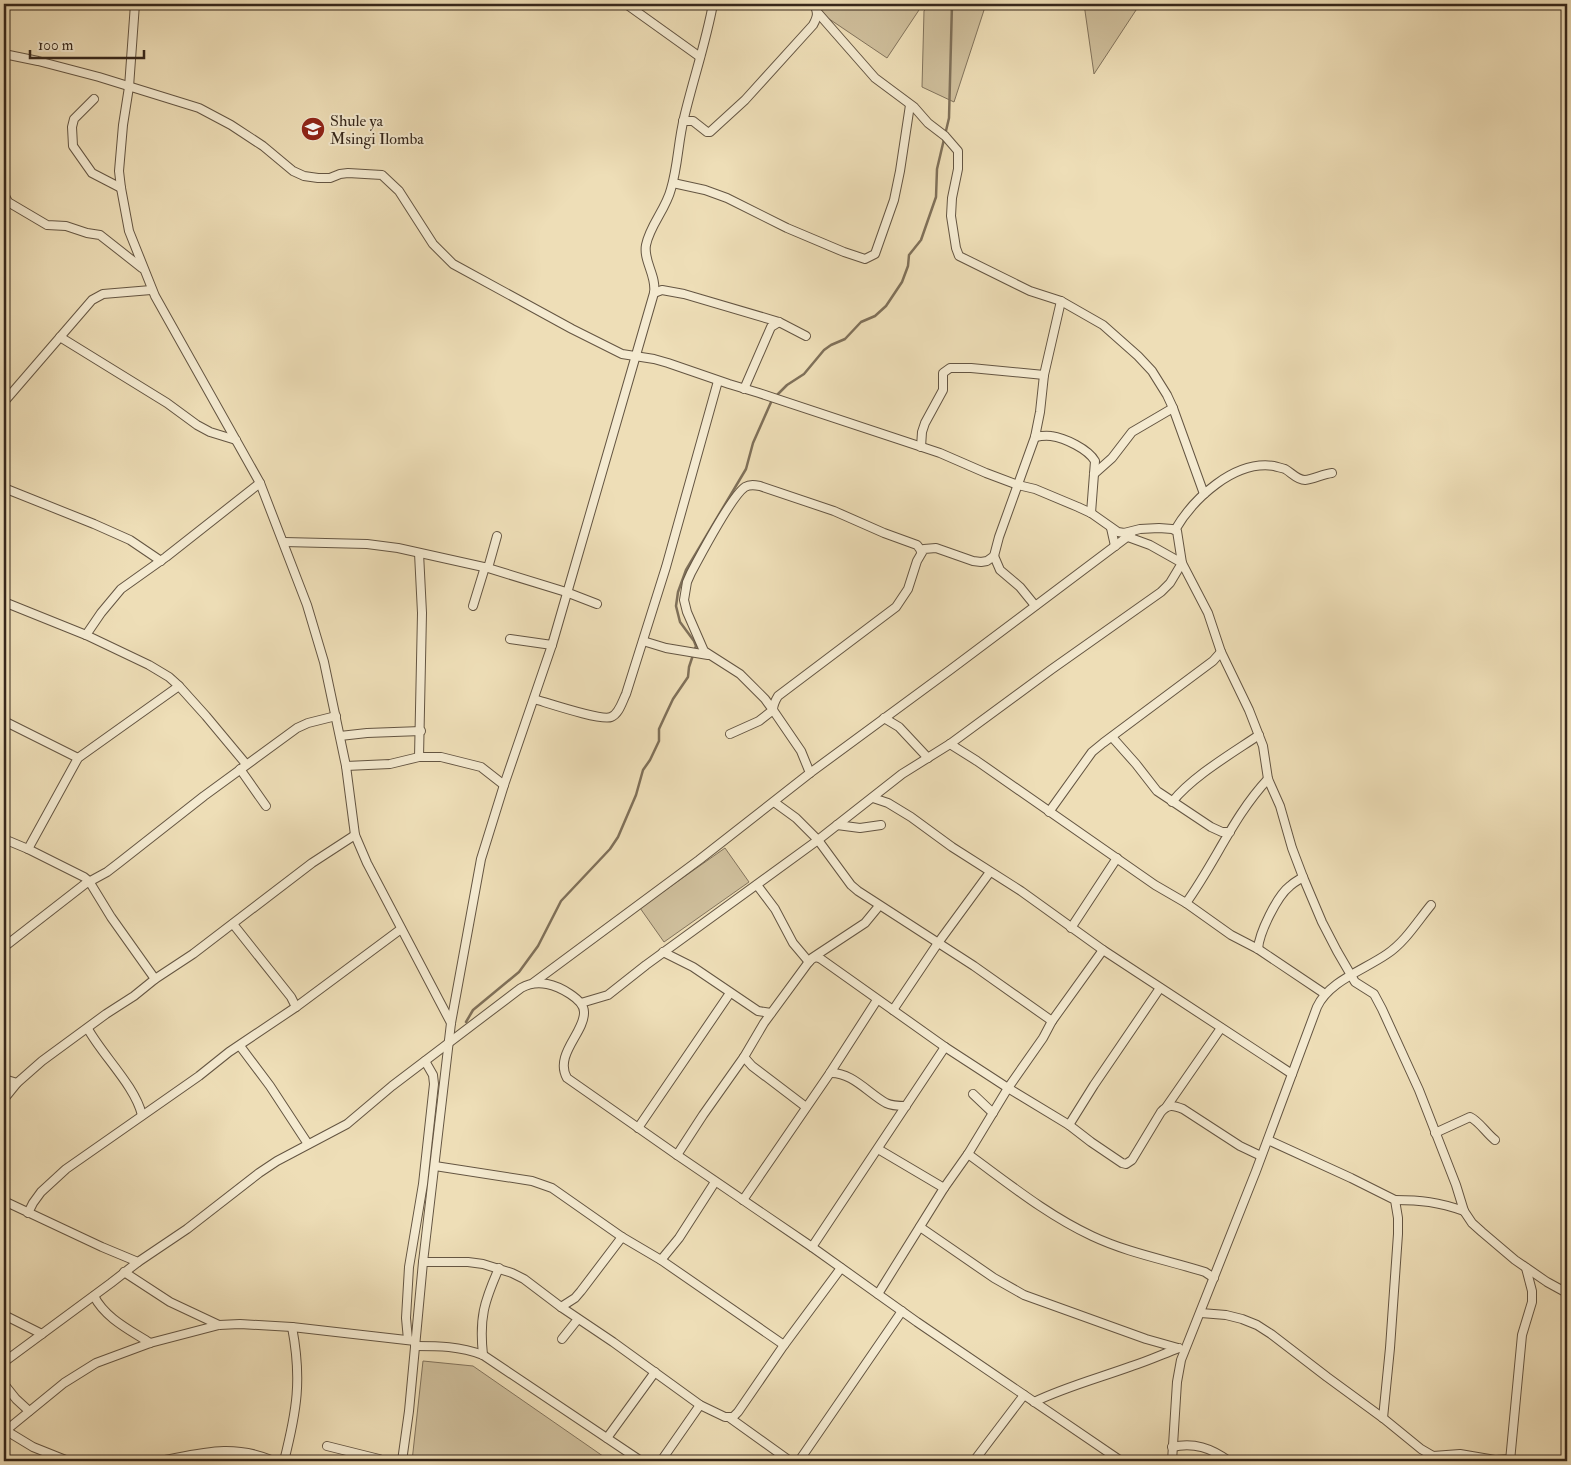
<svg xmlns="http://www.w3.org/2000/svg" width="1571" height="1465" font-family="'IM FELL Double Pica',serif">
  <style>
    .green { fill: #cfbf9c; stroke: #82735c }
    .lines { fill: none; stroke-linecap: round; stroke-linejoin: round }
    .stream { stroke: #7f7059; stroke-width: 2.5 }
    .street-casing { stroke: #645542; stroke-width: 10 }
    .street { stroke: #f4ead0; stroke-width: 8 }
    .labels { text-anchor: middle; stroke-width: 4; stroke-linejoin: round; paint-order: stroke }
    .poi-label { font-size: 16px; fill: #36271b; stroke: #f4ead0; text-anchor: start }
  </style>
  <rect width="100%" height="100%" fill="#eedeb7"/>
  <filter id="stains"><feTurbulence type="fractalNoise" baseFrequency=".004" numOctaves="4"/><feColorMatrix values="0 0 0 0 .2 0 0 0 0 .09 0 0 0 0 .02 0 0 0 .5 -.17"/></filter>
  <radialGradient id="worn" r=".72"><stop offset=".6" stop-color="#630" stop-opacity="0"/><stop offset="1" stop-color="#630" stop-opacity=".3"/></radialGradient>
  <g class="green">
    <path d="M807,4H923L887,58Z"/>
    <path d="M929,4H986L954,102L922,87L924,11Z"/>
    <path d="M1084,4H1140L1094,74Z"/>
    <path d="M725,848L749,882L664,942L640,908Z"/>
    <path d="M423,1361L473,1366L610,1461H412Z"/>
  </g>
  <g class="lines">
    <g class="stream">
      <path d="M777,395L787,385L804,374L824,350L831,345L845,339L861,322L875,316L886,306L902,282L908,266L909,255L921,240L936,197L937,169L949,118L952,4"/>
      <path d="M466,1022L473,1010L519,972L538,946L561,901L610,849L618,837L636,795L643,770L650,760L659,741V729L665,716L673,699L688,677L689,667L696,646L694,641L680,622L676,606L678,592L686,570L746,469L753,443L772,400"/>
    </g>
    <g class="street-casing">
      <g id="street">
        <path d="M135,4L129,87L123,125L119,171L121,188L129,231L155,296L260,483L307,605L324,662L346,766L355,835L367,863L451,1023"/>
        <path d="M626,4L700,57"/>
        <path d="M818,13L875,78L914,107L928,123L945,136L958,151V169L952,198L951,216L956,248L959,256L1030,291L1061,301L1103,325L1138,356L1152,371L1167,395L1173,408L1204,494"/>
        <path d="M4,54L38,61L99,77L199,108L231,125L263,146L293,171L304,176L318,178H330L340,174L348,173L382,175L399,191L433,244L453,264L572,329L622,354L654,359L668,363L729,384L759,393L940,453L986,473L1018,485L1035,489L1078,507L1091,513L1118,532L1124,533L1140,529L1159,528L1172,529L1177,531L1182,563L1208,613L1221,652L1249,710L1263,746L1268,779L1280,806L1292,848L1303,877L1322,922L1337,951L1355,982L1374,994L1382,1009L1419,1090L1456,1185L1464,1211L1472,1223L1482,1232L1515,1260L1547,1282L1567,1293"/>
        <path d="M94,99L74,119L72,127L73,146L92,173L121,188"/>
        <path d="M683,121H693L707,132H710L745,100L813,25C818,16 818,13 814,4"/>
        <path d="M673,183L705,190L727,198L787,228L844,252L865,259L875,254L894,200L900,171L910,105"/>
        <path d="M4,194L8,202L47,225L66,226L87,233L100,235L142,268"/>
        <path d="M654,293L662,290L684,294L779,322L806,336"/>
        <path d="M60,337L167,403L197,425L210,432L236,440"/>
        <path d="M744,389L771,327L779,322"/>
        <path d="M4,402L92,300L103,294L151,290"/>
        <path d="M1035,437C1040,436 1045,435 1051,436C1065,438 1088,449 1095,461L1091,513"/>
        <path d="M921,447L922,432L925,423L943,390V373L950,368H971L1044,375"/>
        <path d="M1094,474L1112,458L1132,432L1173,408"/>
        <path d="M4,488L94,524L130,540L161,561"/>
        <path d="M1111,528L1115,546"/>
        <path d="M1175,530C1193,499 1234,460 1274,466C1277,467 1282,468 1285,469C1292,473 1297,480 1305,480C1314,479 1323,474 1332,473"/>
        <path d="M284,542L367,544L398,548L488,568L566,592L597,604"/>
        <path d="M419,553L422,613L419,757"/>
        <path d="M994,556L1000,570L1020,587L1033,603L1036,605"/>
        <path d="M488,568L497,536"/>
        <path d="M4,602L86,635L149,665L169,677L179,686L206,716L246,764"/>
        <path d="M473,606L485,567"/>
        <path d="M86,635L101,613L121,589L166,557L260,483"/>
        <path d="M510,639L552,645"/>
        <path d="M643,641L666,648L708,655"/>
        <path d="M534,699C548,703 601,721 611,717C619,714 622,702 626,694L666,567L718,381"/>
        <path d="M884,718L899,727L928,758"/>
        <path d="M4,721L78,758"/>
        <path d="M730,734L759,721L773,710L765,699L740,674L704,651L687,612L684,600L687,582L691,573C700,556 732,496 745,487C750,484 755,485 760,486L834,511L884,533L917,545L920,549L921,552"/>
        <path d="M340,736L367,733L421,731"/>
        <path d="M1112,737L1136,764L1157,791L1211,827L1222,832H1230"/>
        <path d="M950,744L977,761L1155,885L1186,903L1231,935L1258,949L1325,994"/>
        <path d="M346,766L390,764L419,757H441L481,767L504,785"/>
        <path d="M240,769L266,806"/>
        <path d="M810,773L801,751L773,710C773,705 775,701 778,696L896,607L908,589L917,561L924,549L936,548L973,561L981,562L987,561L994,556L999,537L1035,437L1040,412L1044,375L1061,301"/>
        <path d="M873,798L888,803L911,817L952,847L1021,891L1103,950L1292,1074"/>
        <path d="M774,802L796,818L818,840L851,885L858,891L974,966L1052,1021"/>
        <path d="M1172,802C1193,776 1231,754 1259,735"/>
        <path d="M1049,812L1092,752L1103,743L1213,661L1221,652"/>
        <path d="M837,825L860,828L881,825"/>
        <path d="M4,839L28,849L84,877L89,881L111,917L155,979"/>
        <path d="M28,849L78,758L179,686"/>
        <path d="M757,885L775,909L793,943L809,962"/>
        <path d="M1186,903C1215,863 1234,815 1268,779"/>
        <path d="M233,924L291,997L296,1007"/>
        <path d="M1071,928L1117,858"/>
        <path d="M4,947L85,884L107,872L120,862L204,796L297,728L308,723L336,716"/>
        <path d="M1258,949C1259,933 1277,896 1290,886C1294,882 1299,880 1303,877"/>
        <path d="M663,952L693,967L758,1011L771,1013"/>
        <path d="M812,958L865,923L879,906"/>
        <path d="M533,983L699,860L810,773L950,670L1131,534"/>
        <path d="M581,1003L608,995L646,965L818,840L902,774L950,744L1052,669L1161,592L1170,583L1182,563L1150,545L1128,537"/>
        <path d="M893,1010L938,943L990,872"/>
        <path d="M88,1029C103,1056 135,1086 142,1115"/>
        <path d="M240,1046L270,1086L308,1144"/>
        <path d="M744,1057L752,1066L806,1107"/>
        <path d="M830,1073C852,1072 868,1093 886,1103C892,1106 900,1106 906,1106"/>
        <path d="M4,1079L17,1083"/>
        <path d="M973,1094L993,1113"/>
        <path d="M4,1099L17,1083L42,1061L106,1014L134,996L155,979L193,954L312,863L355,835"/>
        <path d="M1167,1106L1221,1028"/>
        <path d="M1069,1125L1094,1085L1160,988"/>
        <path d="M638,1128L730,993"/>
        <path d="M1435,1133L1470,1117C1479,1121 1486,1133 1495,1140"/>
        <path d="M1268,1140L1351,1178L1395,1200L1398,1218V1234L1390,1348L1383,1418"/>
        <path d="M878,1149L944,1188"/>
        <path d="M968,1154C1008,1183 1047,1215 1092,1236C1128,1253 1167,1260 1205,1272L1214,1278"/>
        <path d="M677,1155L703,1115L744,1057L764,1023L808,963C812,958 815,956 821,959L945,1047L1008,1088L1069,1125L1091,1142L1122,1163L1126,1164L1132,1160L1161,1112C1168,1104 1173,1105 1183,1109L1240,1146L1261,1156"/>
        <path d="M435,1166L532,1181L552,1188L622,1237L661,1260L784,1345"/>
        <path d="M743,1200L830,1073L877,1000"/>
        <path d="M1395,1200C1421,1200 1438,1202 1464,1211"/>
        <path d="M4,1201L102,1247L138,1262L187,1229L259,1173L277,1161L347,1124L392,1086L521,988C528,984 537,982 547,984C558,986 585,999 584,1013C584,1033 554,1055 567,1078L677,1155L812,1247L917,1322L1121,1461"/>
        <path d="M28,1213L33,1203L41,1192L66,1169L199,1076L229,1052L296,1007L401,929"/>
        <path d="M920,1227L994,1278L1024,1295L1146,1339L1178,1348"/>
        <path d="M812,1247L945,1047"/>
        <path d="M661,1260L679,1238L715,1182"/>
        <path d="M423,1262H468L483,1264L512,1273L524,1279L561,1307L613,1342L700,1405L725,1417H733L738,1412L784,1345L841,1268"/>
        <path d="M124,1272L170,1302L219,1325"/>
        <path d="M878,1294L944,1188L968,1154L1008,1088L1043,1038L1052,1021L1103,950"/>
        <path d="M94,1296C105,1318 130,1330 150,1343"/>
        <path d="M561,1307L575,1298L581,1291L622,1237"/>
        <path d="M1201,1313L1226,1315L1242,1319L1257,1325L1271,1334L1327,1377L1383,1418L1421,1449L1433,1456L1460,1454L1495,1460L1510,1459"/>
        <path d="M4,1315L42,1334"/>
        <path d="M562,1339L578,1319"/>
        <path d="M408,1340L406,1318L409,1267L423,1184L434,1084L433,1075L425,1061"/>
        <path d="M415,1346C439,1346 459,1346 483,1355L641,1461"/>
        <path d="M483,1355C479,1318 484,1302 499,1268"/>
        <path d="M4,1362L111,1283L138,1262"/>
        <path d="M4,1384L16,1399L29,1411"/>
        <path d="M1034,1402C1065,1387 1099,1378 1132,1366C1148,1361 1163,1354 1179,1348"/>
        <path d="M730,1418L790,1461"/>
        <path d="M5,1430L33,1447L68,1461"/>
        <path d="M4,1432L64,1383L96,1363L150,1343L219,1325L240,1324L292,1327L415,1341"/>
        <path d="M607,1438L655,1372"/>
        <path d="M327,1446L379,1459L382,1461"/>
        <path d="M1172,1447C1194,1442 1211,1448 1229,1461"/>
        <path d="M160,1461C202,1453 232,1443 274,1461"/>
        <path d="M284,1461C297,1410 302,1379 292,1327"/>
        <path d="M402,1461L409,1411L423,1262L451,1023L481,859L504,785L552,645L654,293C657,276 643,261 646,245C650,225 666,209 671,189C678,166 678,142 684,118C693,80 706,42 713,4"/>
        <path d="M661,1461L700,1405"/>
        <path d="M799,1461L902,1311"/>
        <path d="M974,1461L1024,1395"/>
        <path d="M1172,1461L1177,1382L1181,1360L1256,1171L1317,1007C1329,981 1364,970 1387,954C1405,942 1417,922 1431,905"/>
        <path d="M1510,1461L1522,1335L1532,1302V1291L1526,1268"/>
      </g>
    </g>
    <use href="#street" class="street"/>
  </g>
  <defs>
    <g id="school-disc" transform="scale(1.25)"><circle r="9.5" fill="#8f2418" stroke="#f4ead0"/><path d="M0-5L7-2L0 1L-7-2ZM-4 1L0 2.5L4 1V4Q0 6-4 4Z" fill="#fff"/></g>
  </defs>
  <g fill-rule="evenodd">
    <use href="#school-disc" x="313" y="129"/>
  </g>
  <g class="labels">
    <g class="poi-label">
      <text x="330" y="126">Shule ya<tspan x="330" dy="18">Msingi Ilomba</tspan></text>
    </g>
  </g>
  <rect width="1571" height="1465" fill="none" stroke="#eedeb7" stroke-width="20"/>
  <rect x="5" y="5" width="1561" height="1455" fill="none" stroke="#36271b" stroke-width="2.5"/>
  <rect x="10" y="10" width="1551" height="1445" fill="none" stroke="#36271b"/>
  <path d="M30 50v8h114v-8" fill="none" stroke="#36271b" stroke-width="2.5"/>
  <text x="38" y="50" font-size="15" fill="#36271b" stroke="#f4ead0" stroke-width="4" paint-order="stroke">100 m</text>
  <rect width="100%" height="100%" filter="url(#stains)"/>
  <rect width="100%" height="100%" fill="url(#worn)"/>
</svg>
